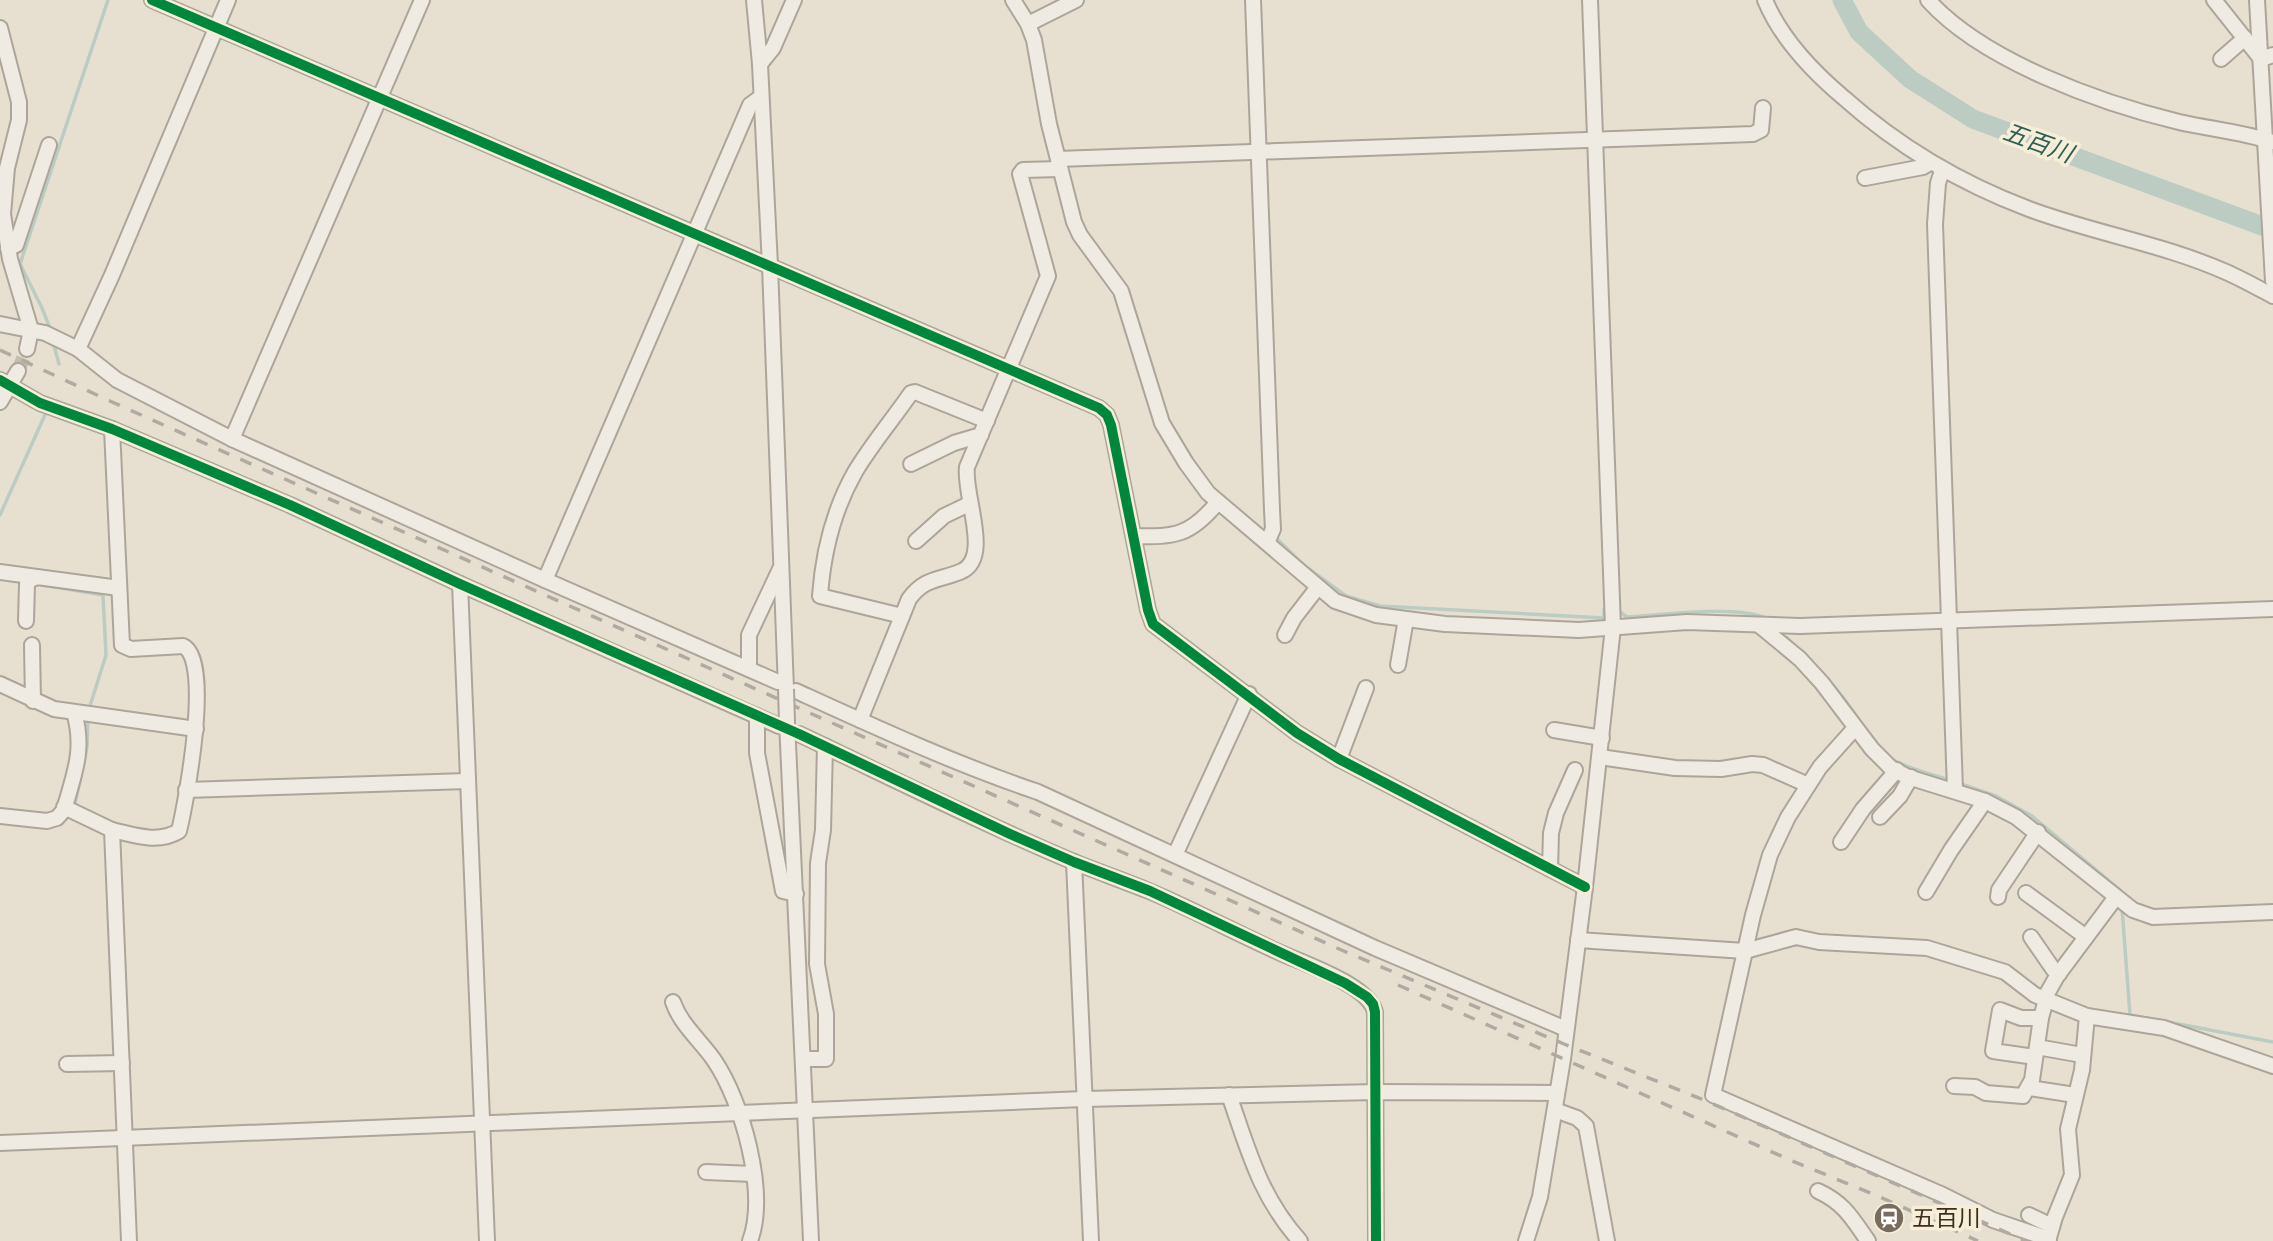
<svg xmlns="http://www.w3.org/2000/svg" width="2273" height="1241" font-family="'Libre Baskerville','Noto Sans JP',serif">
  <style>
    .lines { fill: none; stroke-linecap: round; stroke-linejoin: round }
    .stream { stroke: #bcccc2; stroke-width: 3.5 }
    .river { stroke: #bcccc2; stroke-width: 19 }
    .minor-tunnel { stroke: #c5bcae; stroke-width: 14; stroke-dasharray: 14 7; stroke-linecap: butt }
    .minor-casing { stroke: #ada599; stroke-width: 18 }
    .minor { stroke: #efebe3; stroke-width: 14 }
    .rail { stroke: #afaaa2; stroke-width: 3.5; stroke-dasharray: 12 12; stroke-linecap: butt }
    .minor-bridge-casing { stroke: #ada599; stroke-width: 18; stroke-linecap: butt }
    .minor-bridge { stroke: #efebe3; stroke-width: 14 }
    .cycleway-casing { stroke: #f7eed8; stroke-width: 15 }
    .cycleway { stroke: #00873e; stroke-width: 10 }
    .labels { text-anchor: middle; stroke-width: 7; stroke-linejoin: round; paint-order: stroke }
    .poi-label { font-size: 23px; fill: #3d2e20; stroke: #f7eed8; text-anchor: start }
    .water-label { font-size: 24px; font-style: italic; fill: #2f5d5a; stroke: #f7eed8 }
  </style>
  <rect width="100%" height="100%" fill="#e7e0d1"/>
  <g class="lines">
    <g class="stream">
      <path d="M51,331L42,308L20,264L108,0"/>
      <path d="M53,342L59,364"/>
      <path d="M0,515L48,408"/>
      <path d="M1274,536L1305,566L1346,596L1380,606L1604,618V609"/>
      <path d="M43,585L103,595L106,655L89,709"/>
      <path d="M1617,610L1627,617C1666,615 1734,604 1769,619"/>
      <path d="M1787,638L1795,647"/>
      <path d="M1828,680C1851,703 1866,736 1891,758C1903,768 1933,774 1949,780"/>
      <path d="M1961,784L1996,796L2032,816L2120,890L2121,893"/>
      <path d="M74,809L87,747L88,717"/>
      <path d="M2122,908L2130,1015L2151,1019"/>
      <path d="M2168,1022L2273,1042"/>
    </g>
    <path class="river" d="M1842,0L1859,32L1910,79L1973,119L2273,230"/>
    <path class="minor-tunnel" d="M18,371L27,349"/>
    <g class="minor-casing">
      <g id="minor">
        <path d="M152,0L1099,408L1107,415L1111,425L1148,610L1153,624L1297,733L1339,759L1585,887"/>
        <path d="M754,0L760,64L770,266L786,689"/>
        <path d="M1013,0L1028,24L1034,40L1049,124L1074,222L1080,235L1121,291L1162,423L1186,463L1208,493L1335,601L1376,615L1445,624L1579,630L1687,622L1800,626L2273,609"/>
        <path d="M1253,0L1272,510L1273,529L1267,543"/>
        <path d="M1765,0C1781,39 1812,71 1844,98C1899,147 1960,183 2029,209C2093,233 2163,244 2226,272C2242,279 2258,288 2273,296"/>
        <path d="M1928,0C1983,61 2100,103 2179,122C2210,129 2242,132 2273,142"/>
        <path d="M2214,0L2261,59L2273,55"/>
        <path d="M2257,0L2273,281"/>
        <path d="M1028,24L1076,0"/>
        <path d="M0,28L19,102V120L7,168L3,214L10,259L31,330L27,349"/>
        <path d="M2221,59L2245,38"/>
        <path d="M760,64L773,48L794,0"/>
        <path d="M1058,159L1753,134L1761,130L1763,108"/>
        <path d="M1942,171L1938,183L1935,224L1955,790"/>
        <path d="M1865,178L1923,167L1930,163"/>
        <path d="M8,248L16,245L49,145"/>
        <path d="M0,324L45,333L78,349L117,380L232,439L545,580L778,682"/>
        <path d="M78,349L112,275L228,0"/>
        <path d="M0,380L40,403L112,429L290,505L460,584L779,726"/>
        <path d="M0,402L18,371"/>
        <path d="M112,429L122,645L131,649L183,646C213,659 186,802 179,831C158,844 134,835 112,830L129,1241"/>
        <path d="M232,439L422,0"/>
        <path d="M911,464L954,443L981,435"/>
        <path d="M1134,536C1175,537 1190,536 1218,502"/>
        <path d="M916,541L944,516L969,504"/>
        <path d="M0,572L37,577"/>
        <path d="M545,580L750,105L761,97"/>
        <path d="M460,584L487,1241"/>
        <path d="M902,616L820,596C823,554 834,509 855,472C871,445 893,419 911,393L915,392L987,421"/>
        <path d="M26,621L27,584L30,580L37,577L119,588"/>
        <path d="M1759,625L1800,659L1822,683L1872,749L1891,768L1908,777L1985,801L2016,817L2133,910L2153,917L2273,912"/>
        <path d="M1285,635L1294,618L1318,587"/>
        <path d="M32,645L33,701"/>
        <path d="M1398,665L1406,619"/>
        <path d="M749,669V635L780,569"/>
        <path d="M0,684L54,709L196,729"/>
        <path d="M796,691C875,727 955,764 1038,792L1375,948L1566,1029"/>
        <path d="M757,716V753L783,891L796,894"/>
        <path d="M860,720L909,599C925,577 939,581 962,571C992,557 963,494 967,467L1048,276L1020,174L1023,170L1060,169"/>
        <path d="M787,722L811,1241"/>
        <path d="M1855,728L1820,767L1788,817L1770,855L1753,915L1713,1095L1943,1195L1993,1220L2049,1239"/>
        <path d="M1554,730L1602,738"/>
        <path d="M799,734C890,777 981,823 1074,862C1099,872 1124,881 1149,891C1194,910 1238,934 1283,954C1308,965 1369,986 1375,1012L1376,1241"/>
        <path d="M1600,757L1675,768L1721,769L1752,764L1763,765L1808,785"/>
        <path d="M1339,759L1366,688"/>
        <path d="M186,790L467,781"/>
        <path d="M64,807L112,830"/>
        <path d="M0,816L47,821L57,818L64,810C74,774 85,750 74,712"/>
        <path d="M1880,817L1900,796L1911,777"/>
        <path d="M1841,842L1863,809L1897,770"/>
        <path d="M1175,855L1249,694"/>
        <path d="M1074,862L1091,1241"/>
        <path d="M1550,869L1551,833L1556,813L1575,770"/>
        <path d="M1926,892L1951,850L1985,801"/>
        <path d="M2026,893L2086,937"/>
        <path d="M1998,897L1999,890L2038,832"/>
        <path d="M2031,937L2053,969L2059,974"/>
        <path d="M1578,940L1745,951L1796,937L1819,942L1927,948L2005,972L2035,995L2087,1016L2082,1070L2068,1129L2072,1175L2055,1217L2048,1241"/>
        <path d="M673,1002C681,1025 700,1040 714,1060C742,1101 768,1192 750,1241"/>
        <path d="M2087,1016L2164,1028L2273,1066"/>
        <path d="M2037,1047L2082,1055"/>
        <path d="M2035,1057L1993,1051L2000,1010L2021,1018H2041"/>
        <path d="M803,1059H826V1014L817,964L818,863L823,830L825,746"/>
        <path d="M67,1064L122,1063"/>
        <path d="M1954,1086L1975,1087L1986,1093L2023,1096L2032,1080L2041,1018L2048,992L2057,976L2116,897"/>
        <path d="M2030,1088L2075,1095"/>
        <path d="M1229,1095C1248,1149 1260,1197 1300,1241"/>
        <path d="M1555,1110L1577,1118L1586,1126L1607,1241"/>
        <path d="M0,1143L1084,1099L1375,1092L1557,1093"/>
        <path d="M706,1172L753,1174"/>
        <path d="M1818,1191C1844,1203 1852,1218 1868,1241"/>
        <path d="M2029,1215L2052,1226"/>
        <path d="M1526,1241L1540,1197L1563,1059L1585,887L1613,627L1590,0"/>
      </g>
    </g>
    <use href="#minor" class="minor"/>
    <g class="rail">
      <path d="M0,350L112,402L1346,952L1564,1044L1704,1100L2026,1241"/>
      <path d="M1398,985L1790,1160L1880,1197L1978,1241"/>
    </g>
    <g class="minor-bridge-casing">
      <path id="minor-bridge" d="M786,689L787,722"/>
    </g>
    <use href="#minor-bridge" class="minor-bridge"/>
    <g class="cycleway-casing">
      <g id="cycleway">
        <path d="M152,0L1099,408L1107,415L1111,425L1148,610L1153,624L1297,733L1339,759L1585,887"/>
        <path d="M0,380L40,403L112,429L290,505L460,584L799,734L1010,834L1074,862L1150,891L1345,983L1367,997L1373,1004L1375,1012L1376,1241"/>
      </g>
    </g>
    <use href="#cycleway" class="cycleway"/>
  </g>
  <defs>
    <g id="station-disc" transform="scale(1.575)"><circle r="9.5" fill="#786c5e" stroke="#f7eed8"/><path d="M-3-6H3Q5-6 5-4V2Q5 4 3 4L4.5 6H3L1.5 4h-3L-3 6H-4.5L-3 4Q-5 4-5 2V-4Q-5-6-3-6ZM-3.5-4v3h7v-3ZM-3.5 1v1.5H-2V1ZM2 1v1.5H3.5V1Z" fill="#fff"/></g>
  </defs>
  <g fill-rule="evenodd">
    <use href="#station-disc" x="1889" y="1218"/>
  </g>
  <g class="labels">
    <g class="poi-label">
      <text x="1912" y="1226">五百川</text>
    </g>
    <g class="water-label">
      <text transform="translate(2038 143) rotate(20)" y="8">五百川</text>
    </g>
  </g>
</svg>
